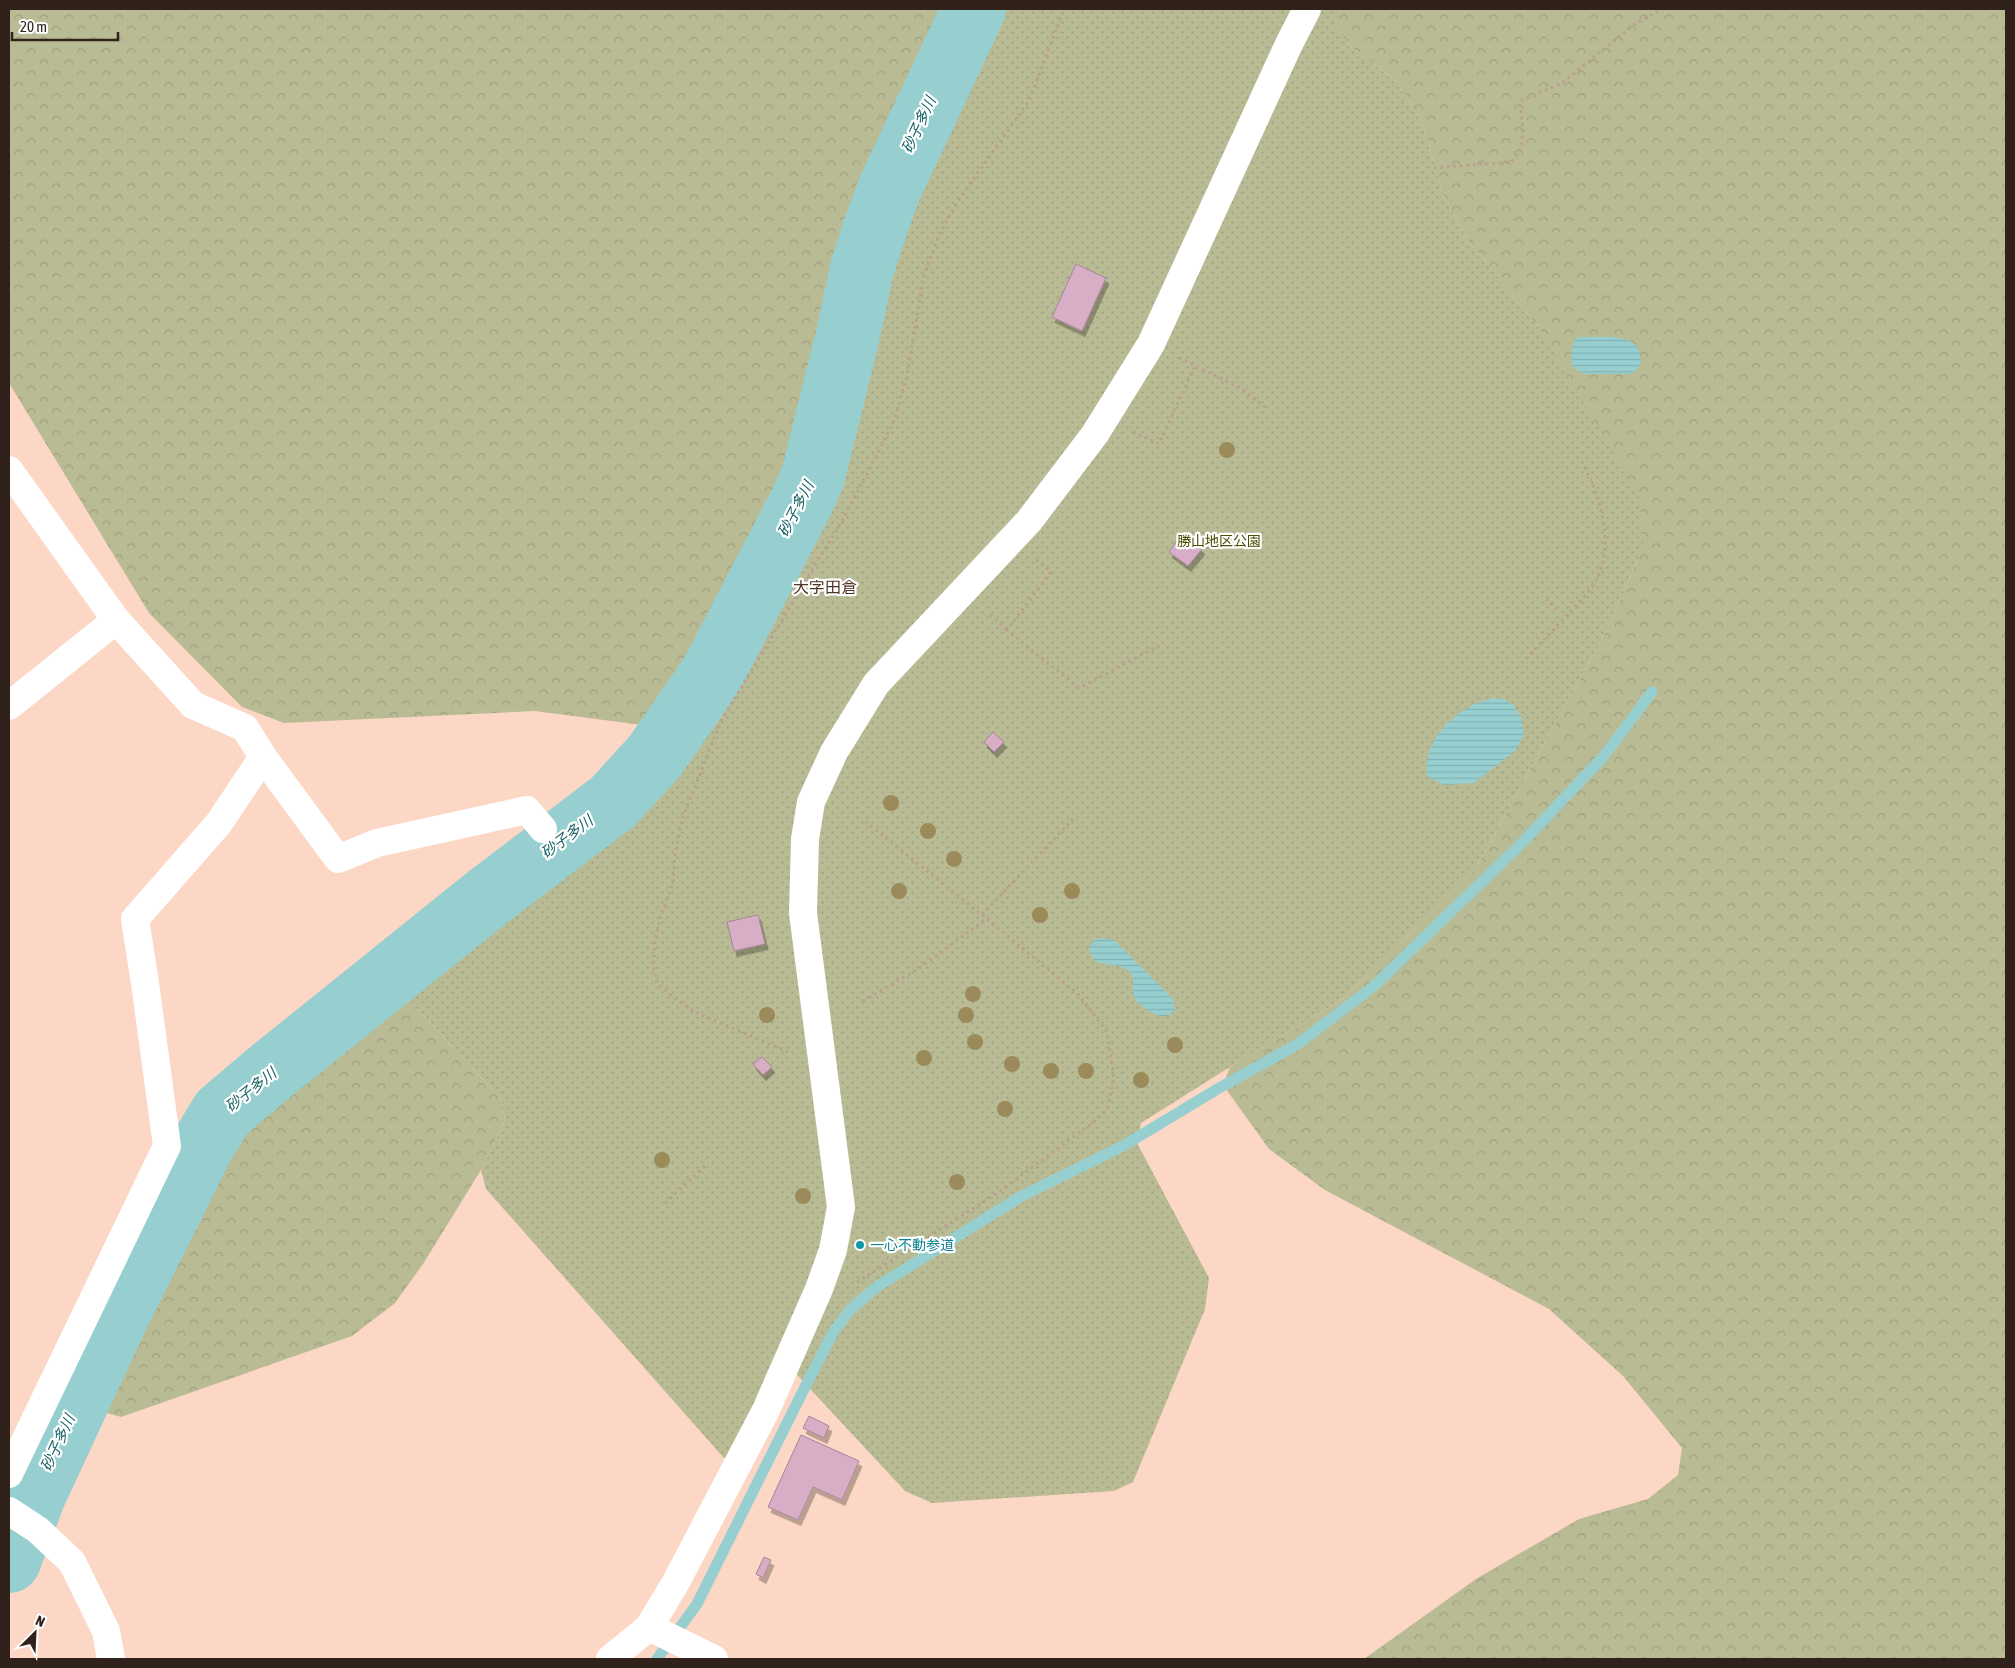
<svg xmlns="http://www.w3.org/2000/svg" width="2015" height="1668" font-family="'Asap Condensed','Noto Sans JP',sans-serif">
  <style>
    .forest { fill: url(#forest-crowns) }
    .park { fill: url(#park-dots) }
    .water { fill: url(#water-rules) }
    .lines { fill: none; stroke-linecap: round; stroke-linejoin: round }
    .stream { stroke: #97cfd0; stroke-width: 11 }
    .river { stroke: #97cfd0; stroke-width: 64 }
    .building { fill: #d7aec6; stroke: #a58497; filter: url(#shadow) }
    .path { stroke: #bc9e8f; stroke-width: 3; stroke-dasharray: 2.5 4; stroke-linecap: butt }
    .street { stroke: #fff; stroke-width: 28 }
    .tree { fill: #9b8b5a }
    .culture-dot { fill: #0f9aa8; stroke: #fff; stroke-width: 2 }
    .labels { text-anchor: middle; stroke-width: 4.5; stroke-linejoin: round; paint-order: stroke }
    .park-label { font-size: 14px; fill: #4b4d03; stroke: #fff }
    .culture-label { font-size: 14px; fill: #0d838f; stroke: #fff; text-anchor: start }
    .water-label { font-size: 15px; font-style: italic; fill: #176164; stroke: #fff }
    .quarter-label { font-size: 16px; fill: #503324; stroke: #fff }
  </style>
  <defs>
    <pattern id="forest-crowns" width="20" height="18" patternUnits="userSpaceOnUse" patternTransform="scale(1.25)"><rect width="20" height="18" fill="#b9bb94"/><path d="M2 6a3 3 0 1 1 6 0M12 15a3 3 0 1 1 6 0" fill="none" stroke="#9fa07f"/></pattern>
    <pattern id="park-dots" width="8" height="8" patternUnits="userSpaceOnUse" patternTransform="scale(1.25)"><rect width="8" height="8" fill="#b9bb94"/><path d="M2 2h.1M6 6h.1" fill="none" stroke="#9fa07f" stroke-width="1.8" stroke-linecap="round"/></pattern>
    <pattern id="water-rules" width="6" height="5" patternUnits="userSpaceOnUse" patternTransform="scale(1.25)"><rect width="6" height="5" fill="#97cfd0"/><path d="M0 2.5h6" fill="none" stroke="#82b1b2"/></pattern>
    <filter id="shadow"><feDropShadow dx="3" dy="5.5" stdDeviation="0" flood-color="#0004"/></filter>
  </defs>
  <rect width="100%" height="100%" fill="#fdd7c5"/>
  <g class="forest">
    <path d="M9,9H995L919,179L842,485L832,510L706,703L680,730L535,711L284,723L242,707L149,613L9,383Z"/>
    <path d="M1340,9H2006V1659H1364L1476,1579L1579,1519L1648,1499L1678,1475L1682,1448L1623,1376L1549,1309L1325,1190L1269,1149L1223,1085L1230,1067L1343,999L1476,868L1605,633L1643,548L1538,327L1467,239L1443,194L1423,124L1397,82L1348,44L1334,27Z"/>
    <path d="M388,994L408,999L502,1100L505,1121L481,1170L423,1264L395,1303L352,1336L121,1417L107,1413L96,1407L93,1393L233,1120Z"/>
  </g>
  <path class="park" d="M995,9H1340L1335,27L1348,44L1397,82L1423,124L1443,194L1467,239L1538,327L1640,496L1643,548L1605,633L1476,868L1343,999L1230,1067L1141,1123L1137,1143L1209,1278L1205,1309L1133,1482L1114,1491L932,1503L905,1491L788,1365L736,1456L724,1458L486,1189L481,1170L505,1121L502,1100L408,999L412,986L623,804L680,730L706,703L832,510L842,485L872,308L919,179Z"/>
  <g class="water">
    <path d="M1583,337C1597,338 1622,334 1634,344C1640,348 1640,356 1641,362L1637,369L1630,374H1583L1572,366C1571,355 1571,348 1576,338Z"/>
    <path d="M1494,698L1505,700L1514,706L1521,717L1524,734L1516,750L1474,783L1445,785L1427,776C1421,739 1460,704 1494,698Z"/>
    <path d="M1096,938L1114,940L1173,999L1175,1009C1172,1012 1170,1016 1166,1016C1157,1018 1141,1007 1136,1000C1129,990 1139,977 1126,969C1112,960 1093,971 1089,948Z"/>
  </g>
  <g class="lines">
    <path class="stream" d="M657,1659L697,1604L809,1379L834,1331L850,1310L875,1288L1020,1197L1123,1146L1219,1088L1298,1044L1374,986L1520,845L1603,757L1652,692"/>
    <path class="river" d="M9,1561L34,1495L117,1316L201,1148L222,1113L274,1069L488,897L613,802L655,756L712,674L801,503L813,476L847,339L862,269L875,228L889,190L974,9"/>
  </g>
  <g class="building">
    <path d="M1076,264L1106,278L1082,331L1052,317Z"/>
    <path d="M1182,534L1202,549L1188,566L1169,552Z"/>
    <path d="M993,732L1004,742L994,752L984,742Z"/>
    <path d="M758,915L765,944L734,951L727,922Z"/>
    <path d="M762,1057L772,1067L763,1075L753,1064Z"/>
    <path d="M809,1416L829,1426L824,1438L803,1428Z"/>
    <path d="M801,1435L859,1461L842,1500L813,1487L798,1520L768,1507Z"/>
    <path d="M764,1557L771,1560L763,1578L756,1574Z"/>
  </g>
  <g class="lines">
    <g class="path">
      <path d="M1434,168L1511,162L1521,149L1523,133L1520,101L1562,83L1632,26L1661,9"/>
      <path d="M1179,358L1239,387L1268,409"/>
      <path d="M1133,432L1159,444L1195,366"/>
      <path d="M1036,560L1051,572L1007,630L1079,688L1164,643"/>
      <path d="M1546,599L1556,609"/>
      <path d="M990,615L1007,630"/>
      <path d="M1526,659C1540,644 1554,629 1568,614C1577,604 1588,594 1595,582C1615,546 1602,500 1584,466"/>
      <path d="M982,915L1073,819"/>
      <path d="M863,1001L918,969L986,919"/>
      <path d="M788,1052L695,1012L673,997L657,983L653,964L655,940L661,915L673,883L675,853L683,817L721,721L843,519L893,424L906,380L924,275L940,233L957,202L1029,101L1064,9"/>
      <path d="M665,1203L708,1163"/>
      <path d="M857,1282L996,1194L1091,1124L1107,1110L1114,1078L1107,1032L1079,995L982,915L866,822"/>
    </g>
    <g class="street">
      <path d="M9,470L116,620L193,705L245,728L263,757L338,859L377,843L527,810L543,829"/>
      <path d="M9,706L116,620"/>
      <path d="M9,1474L167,1146L145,983L135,919L219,823L263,757"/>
      <path d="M9,1511L38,1530L72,1562L106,1631L111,1659"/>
      <path d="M649,1627L714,1659"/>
      <path d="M610,1659L649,1627L676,1582L766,1410L819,1289L833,1250L841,1207L803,913L805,839L811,802L834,752L876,684L1029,521L1095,434L1151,344L1289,44L1307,9"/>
    </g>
  </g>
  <g class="tree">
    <circle cx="1227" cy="450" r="8"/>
    <circle cx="891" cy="803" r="8"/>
    <circle cx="928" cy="831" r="8"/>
    <circle cx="954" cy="859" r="8"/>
    <circle cx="899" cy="891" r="8"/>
    <circle cx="1072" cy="891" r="8"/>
    <circle cx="1040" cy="915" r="8"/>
    <circle cx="973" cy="994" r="8"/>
    <circle cx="767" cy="1015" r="8"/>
    <circle cx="966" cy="1015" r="8"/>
    <circle cx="975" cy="1042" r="8"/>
    <circle cx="1175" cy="1045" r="8"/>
    <circle cx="924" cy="1058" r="8"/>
    <circle cx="1012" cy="1064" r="8"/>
    <circle cx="1051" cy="1071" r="8"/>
    <circle cx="1086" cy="1071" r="8"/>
    <circle cx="1141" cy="1080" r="8"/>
    <circle cx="1005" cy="1109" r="8"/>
    <circle cx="662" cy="1160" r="8"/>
    <circle cx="957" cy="1182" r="8"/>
    <circle cx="803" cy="1196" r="8"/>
  </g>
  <circle class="culture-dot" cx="860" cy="1245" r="5"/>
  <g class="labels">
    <g class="park-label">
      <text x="1219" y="546">勝山地区公園</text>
    </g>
    <g class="culture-label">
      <text x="870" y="1250">一心不動参道</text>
    </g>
    <g class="water-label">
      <text transform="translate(919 125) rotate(-65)" y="5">砂子多川</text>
      <text transform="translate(796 509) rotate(-63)" y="5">砂子多川</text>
      <text transform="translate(567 837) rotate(-37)" y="5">砂子多川</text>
      <text transform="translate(251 1090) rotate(-39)" y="5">砂子多川</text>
      <text transform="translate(58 1443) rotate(-65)" y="5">砂子多川</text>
    </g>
    <g class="quarter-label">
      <text x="825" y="593">大字田倉</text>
    </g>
  </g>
  <rect width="2015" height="1668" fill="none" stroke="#30221b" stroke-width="20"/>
  <g transform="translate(35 1633) rotate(24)" stroke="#ffffff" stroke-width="4" paint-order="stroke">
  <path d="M0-4L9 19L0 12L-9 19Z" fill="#30221b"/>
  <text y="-8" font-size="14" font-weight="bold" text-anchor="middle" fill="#30221b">N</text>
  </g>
  <path d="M12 32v8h106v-8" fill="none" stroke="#30221b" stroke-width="2.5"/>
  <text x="20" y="32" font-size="15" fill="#30221b" stroke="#ffffff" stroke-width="4" paint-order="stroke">20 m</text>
</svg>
